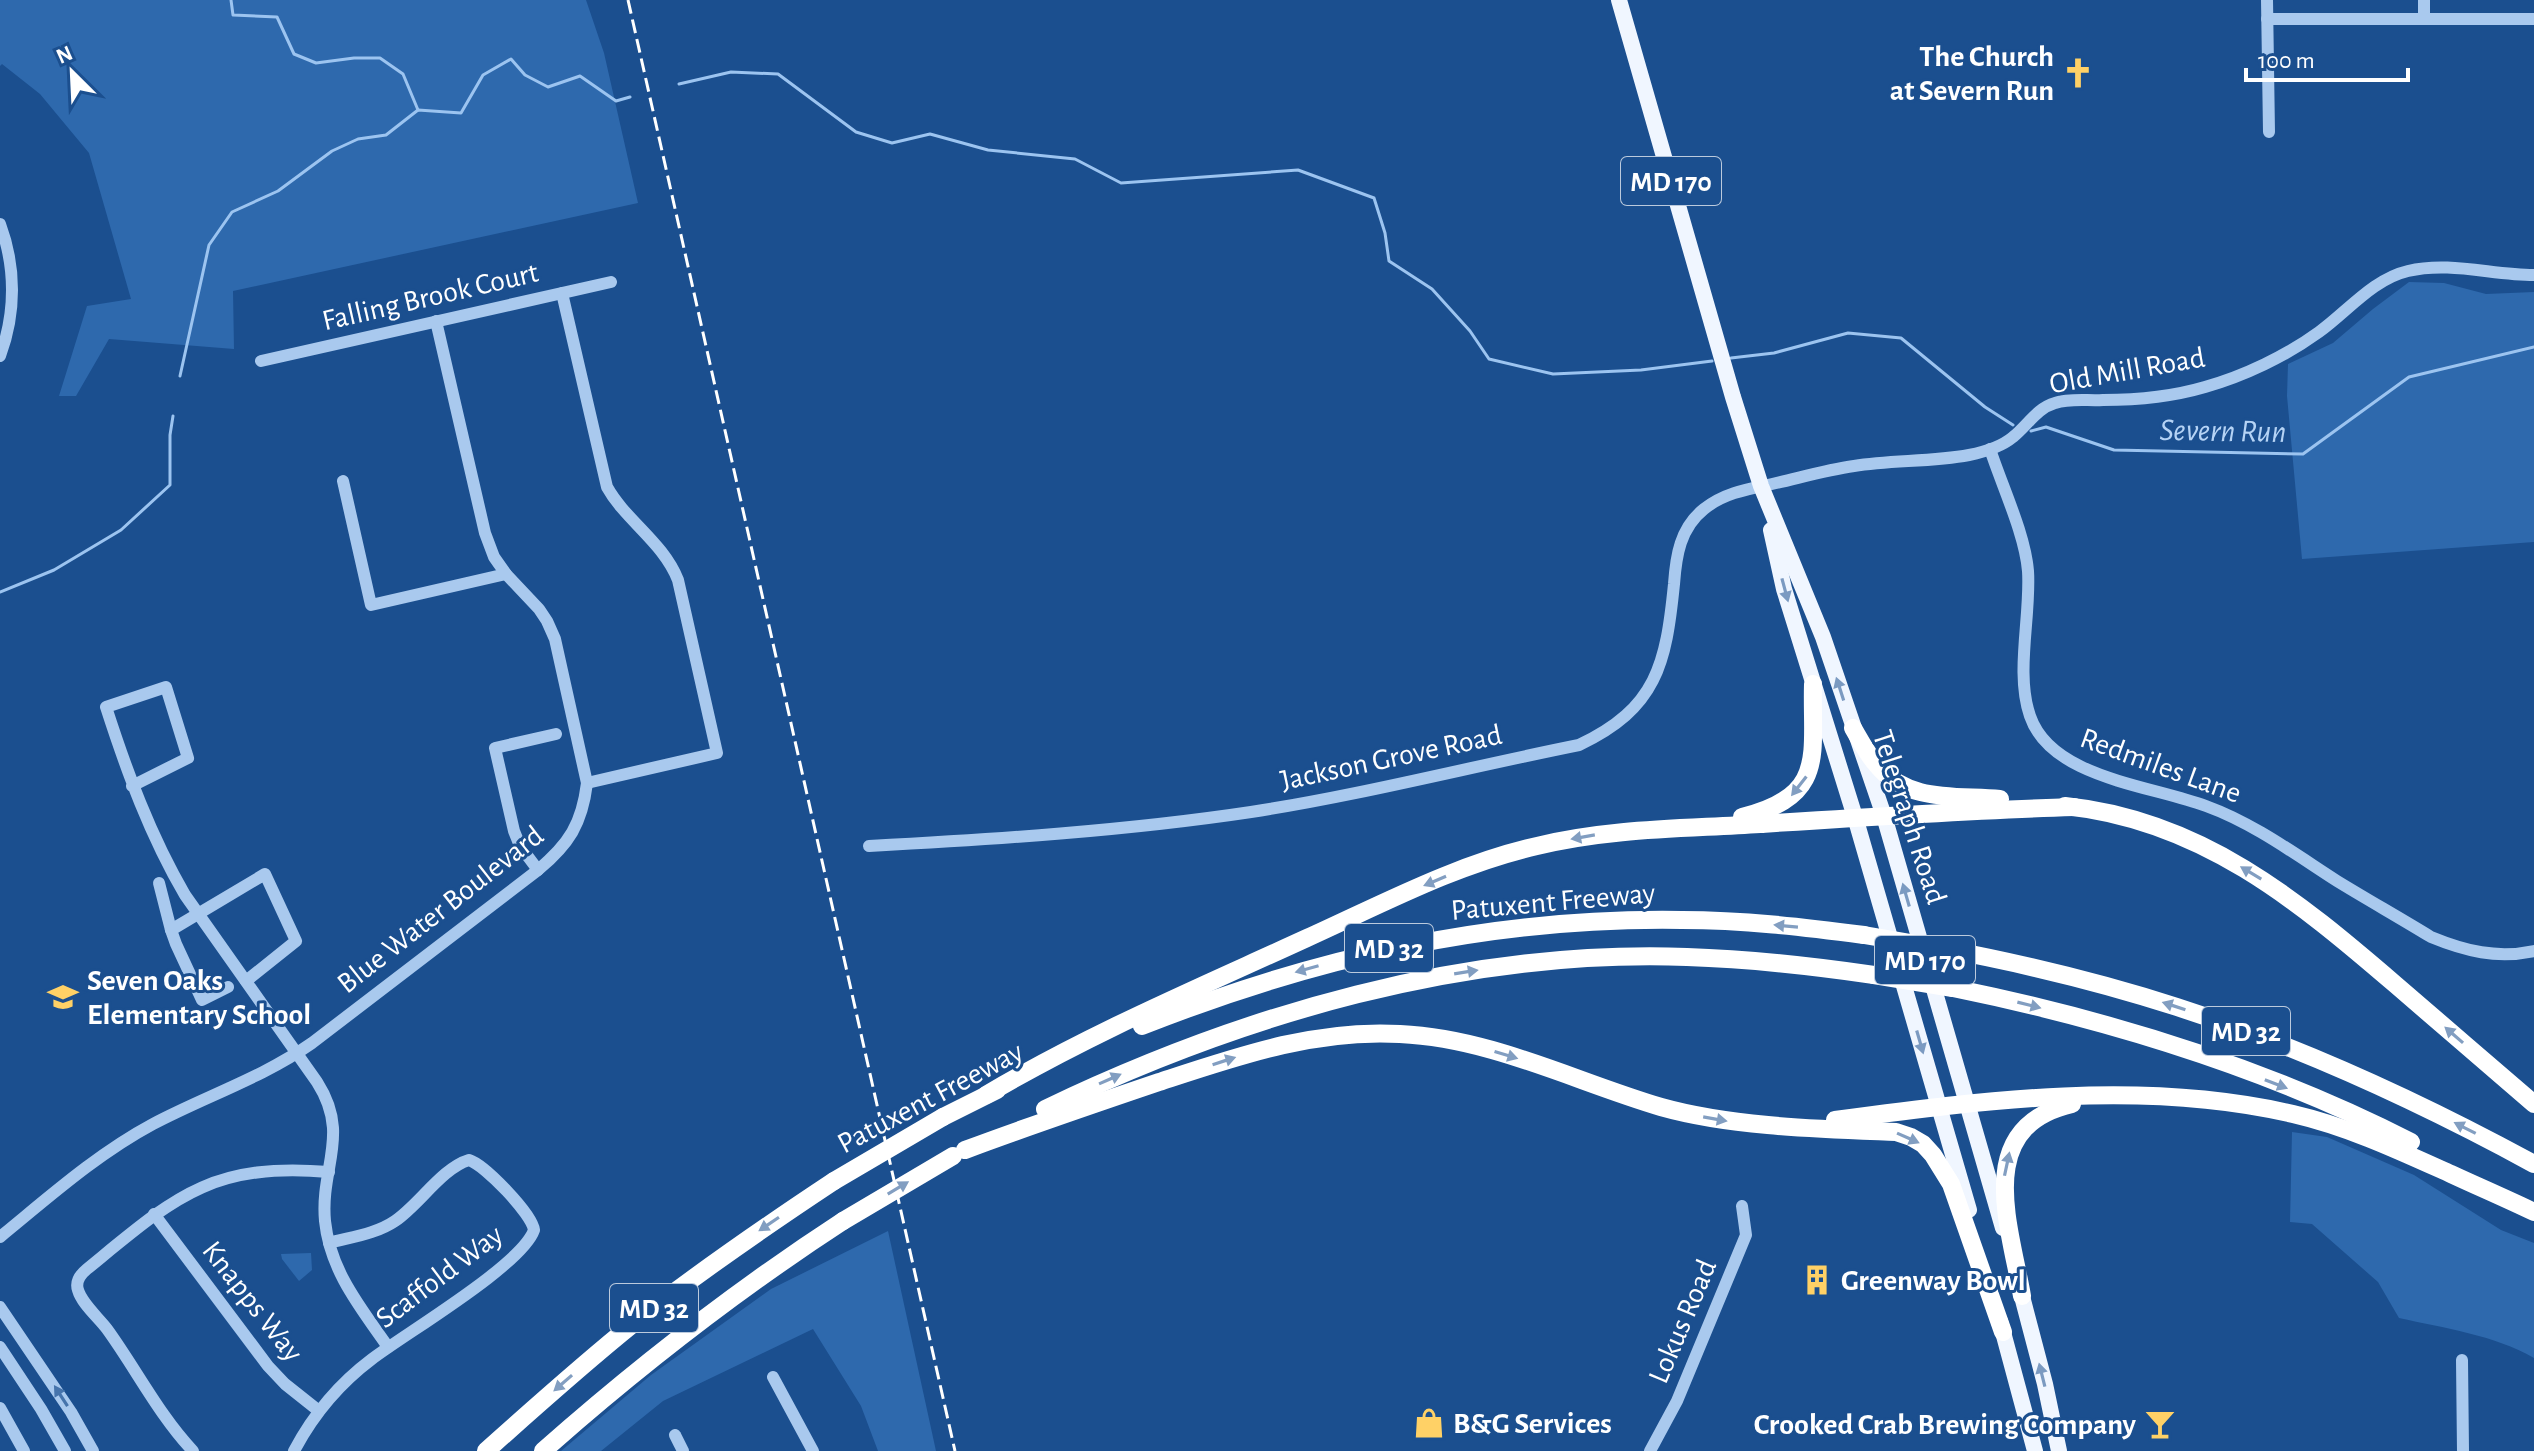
<svg xmlns="http://www.w3.org/2000/svg" width="2534" height="1451" font-family="'Alegreya Sans',sans-serif">
  <style>
    .green { fill: #2e69ad }
    .lines { fill: none; stroke-linecap: round; stroke-linejoin: round }
    .stream { stroke: #9cc4f0; stroke-width: 3 }
    .minor { stroke: #a9c9ee; stroke-width: 12 }
    .major { stroke: #f0f6ff; stroke-width: 16 }
    .highway { stroke: #fff; stroke-width: 18 }
    .rail { stroke: #fff; stroke-width: 3; stroke-dasharray: 14 6; stroke-linecap: butt }
    .highway-bridge { stroke: #fff; stroke-width: 18 }
    .oneway { fill: #7b9ac1 }
    .oneway2 { fill: #829ec1 }
    .oneway3 { fill: #4674ac }
    .labels { text-anchor: middle; stroke-width: 6; stroke-linejoin: round; paint-order: stroke }
    .shield { fill: #1b4f8f; stroke: #bbcadd; stroke-width: 2 }
    .shield-label { font-size: 28px; font-weight: bold; fill: #fff }
    .poi-label { font-size: 30px; font-weight: bold; fill: #fff; stroke: #1b4f8f; text-anchor: start }
    .street-label { font-size: 30px; fill: #fff; stroke: #1b4f8f }
    .water-label { font-size: 32px; font-style: italic; fill: #b5d3f5; stroke: #1b4f8f }
  </style>
  <rect width="100%" height="100%" fill="#1b4f8f"/>
  <g class="green">
    <path d="M0,0H586L604,53L638,203L233,291L234,349L109,339L76,396H59L87,306L131,299L89,153L40,94L2,64L0,66Z"/>
    <path d="M2409,282L2444,283L2486,294L2534,292V542L2302,559L2287,396L2288,364L2333,343L2373,309Z"/>
    <path d="M2292,1132L2327,1137L2414,1175L2501,1230L2534,1243V1358C2494,1335 2444,1328 2399,1318L2378,1282L2312,1224L2290,1222Z"/>
    <path d="M888,1231L936,1451H878L861,1406L813,1329L663,1401L601,1451H561L651,1375L771,1289Z"/>
    <path d="M311,1253L312,1270L299,1281L282,1259L281,1254Z"/>
  </g>
  <g class="lines">
    <g class="stream">
      <path d="M231,0L233,15L277,17L294,54L316,63L354,58H380L403,74L418,110"/>
      <path d="M679,84L731,72L778,74L856,132L892,143L930,134L988,150L1075,159L1121,183L1298,170L1374,198L1385,233L1389,261L1432,289L1470,331L1489,359L1553,374L1641,370L1712,361"/>
      <path d="M1731,358L1774,353L1848,333L1901,338L1985,407L2013,425"/>
      <path d="M180,376L209,245L232,212L278,191L332,151L358,139L386,135L418,110L461,113L483,75L511,59L525,75L548,87L580,76L616,101L630,97"/>
      <path d="M2031,431L2046,427L2114,450L2303,454L2409,377L2534,347"/>
      <path d="M0,592L54,570L121,530L170,485V435L173,416"/>
    </g>
    <g class="minor">
      <path d="M2267,0L2269,132"/>
      <path d="M2424,0V19"/>
      <path d="M2267,19H2534"/>
      <path d="M0,224C16,267 16,313 0,356"/>
      <path d="M562,293L607,487C626,521 663,542 678,580L717,753L587,783"/>
      <path d="M261,361L611,282"/>
      <path d="M1990,449C2002,486 2025,534 2028,571C2031,616 2015,673 2030,716C2051,778 2150,785 2206,806C2253,823 2295,854 2337,881C2368,900 2400,918 2431,937C2465,951 2497,959 2534,951"/>
      <path d="M343,481L371,605L506,574"/>
      <path d="M132,786L188,758L166,687L106,707C127,772 150,835 185,895L317,1082C351,1135 320,1167 325,1221C330,1271 361,1308 388,1347"/>
      <path d="M869,846C997,839 1124,831 1251,812C1361,795 1469,767 1579,745C1657,708 1666,664 1674,584C1676,556 1680,528 1704,509C1724,493 1748,489 1772,484C1799,478 1826,470 1854,466C1892,460 1931,462 1969,455C1984,452 2001,447 2013,437C2027,426 2037,408 2055,403C2070,398 2088,401 2103,400C2138,400 2171,397 2205,387C2244,376 2286,356 2319,332C2347,312 2373,279 2408,271C2449,261 2492,275 2534,275"/>
      <path d="M538,870L520,846L514,831L495,748L556,734"/>
      <path d="M159,883L171,930"/>
      <path d="M228,987L202,1000L176,944L171,930L265,874L296,941L246,981"/>
      <path d="M154,1214L268,1366L285,1384L319,1411"/>
      <path d="M0,1237C49,1197 97,1154 153,1124C206,1096 262,1078 312,1043L538,870C569,844 582,824 587,783L555,639L547,621L539,609L506,574L494,557L485,533L436,321"/>
      <path d="M0,1307L71,1412L93,1451"/>
      <path d="M0,1347L41,1409L65,1451"/>
      <path d="M2462,1360L2463,1451"/>
      <path d="M773,1377L813,1451"/>
      <path d="M0,1408L24,1451"/>
      <path d="M675,1435L683,1451"/>
      <path d="M193,1451C159,1415 136,1369 107,1329C99,1318 82,1304 78,1290C75,1281 81,1274 87,1269C174,1198 210,1162 329,1172"/>
      <path d="M294,1451C313,1415 340,1383 372,1359C406,1333 522,1265 534,1230C532,1214 485,1165 469,1160C442,1168 419,1205 395,1221C376,1234 351,1237 329,1243"/>
      <path d="M1650,1451L1677,1401L1746,1235L1742,1206"/>
    </g>
    <g class="major">
      <path d="M1619,0L1733,397L1761,486L1823,637L1884,816L2003,1228"/>
      <path d="M1771,530L1784,589L1855,817L1969,1210"/>
      <path d="M2019,1285L2045,1384L2059,1451"/>
      <path d="M2000,1321L2035,1451"/>
    </g>
    <g class="highway">
      <path d="M1853,728C1860,740 1867,754 1877,765C1908,803 1956,795 2000,799"/>
      <path d="M2065,806C2201,820 2297,900 2396,985C2442,1025 2488,1064 2534,1104"/>
      <path d="M1742,817C1828,796 1811,754 1813,684"/>
      <path d="M1940,948C2020,963 2100,982 2177,1007C2301,1047 2420,1102 2534,1164"/>
      <path d="M1953,988C2110,1020 2268,1069 2411,1142"/>
      <path d="M1142,1026C1316,957 1493,917 1682,920C1743,920 1803,927 1864,935"/>
      <path d="M986,1095C1089,1034 1198,988 1307,938C1382,904 1457,864 1537,846C1612,828 1684,829 1760,824C1865,817 1969,810 2074,807"/>
      <path d="M1045,1109C1243,1014 1465,949 1687,957C1750,959 1812,966 1874,975"/>
      <path d="M943,1117L997,1090"/>
      <path d="M1835,1120C1985,1100 2143,1079 2293,1114C2349,1127 2400,1151 2451,1174C2479,1187 2507,1199 2534,1212"/>
      <path d="M965,1150C1029,1126 1094,1104 1159,1082C1238,1056 1315,1029 1400,1034C1491,1038 1576,1082 1661,1107C1732,1127 1821,1129 1896,1132L1911,1137L1923,1144L1933,1155L1951,1184L2003,1332"/>
      <path d="M2022,1296C2010,1225 1972,1127 2072,1104"/>
      <path d="M486,1451C535,1407 583,1364 634,1323C699,1272 766,1226 834,1181"/>
      <path d="M543,1451C638,1367 737,1290 843,1221"/>
    </g>
    <path class="rail" d="M628,0L955,1451"/>
    <g class="highway-bridge">
      <path d="M1864,935L1940,948"/>
      <path d="M1874,975L1953,988"/>
      <path d="M834,1181L943,1117"/>
      <path d="M843,1221L953,1156"/>
    </g>
  </g>
  <defs><path id="oneway-solid" d="M-6-.8H1V-3.2L6.5 0L1 3.2V.8H-6Z" transform="scale(2)"/></defs>
  <g class="oneway">
    <use href="#oneway-solid" transform="translate(1785 590) rotate(75)"/>
    <use href="#oneway-solid" transform="translate(1840 689) rotate(-108)"/>
    <use href="#oneway-solid" transform="translate(1906 895) rotate(-106)"/>
    <use href="#oneway-solid" transform="translate(1920 1042) rotate(74)"/>
    <use href="#oneway-solid" transform="translate(2042 1375) rotate(-104)"/>
  </g>
  <g class="oneway2">
    <use href="#oneway-solid" transform="translate(1799 786) rotate(128)"/>
    <use href="#oneway-solid" transform="translate(1583 837) rotate(170)"/>
    <use href="#oneway-solid" transform="translate(2251 873) rotate(-149)"/>
    <use href="#oneway-solid" transform="translate(1435 881) rotate(157)"/>
    <use href="#oneway-solid" transform="translate(1786 926) rotate(-175)"/>
    <use href="#oneway-solid" transform="translate(1307 969) rotate(164)"/>
    <use href="#oneway-solid" transform="translate(1466 972) rotate(-9)"/>
    <use href="#oneway-solid" transform="translate(2029 1005) rotate(14)"/>
    <use href="#oneway-solid" transform="translate(2174 1006) rotate(-162)"/>
    <use href="#oneway-solid" transform="translate(2454 1035) rotate(-139)"/>
    <use href="#oneway-solid" transform="translate(1506 1055) rotate(17)"/>
    <use href="#oneway-solid" transform="translate(1224 1061) rotate(-18)"/>
    <use href="#oneway-solid" transform="translate(1110 1079) rotate(-24)"/>
    <use href="#oneway-solid" transform="translate(2276 1084) rotate(21)"/>
    <use href="#oneway-solid" transform="translate(1715 1119) rotate(10)"/>
    <use href="#oneway-solid" transform="translate(2465 1128) rotate(-153)"/>
    <use href="#oneway-solid" transform="translate(1908 1138) rotate(24)"/>
    <use href="#oneway-solid" transform="translate(2007 1164) rotate(-78)"/>
    <use href="#oneway-solid" transform="translate(898 1188) rotate(-31)"/>
    <use href="#oneway-solid" transform="translate(769 1224) rotate(146)"/>
    <use href="#oneway-solid" transform="translate(563 1383) rotate(139)"/>
  </g>
  <use class="oneway3" href="#oneway-solid" transform="translate(61 1396) rotate(-123)"/>
  <defs>
    <g id="church-bare" transform="scale(2.4)"><path d="M-1.2-6h2.4v3.5h3.3v2.4h-3.3V6h-2.4V-.1h-3.3v-2.4h3.3Z" fill="#ffd166" stroke="#1b4f8f" stroke-width="2.5" paint-order="stroke"/></g>
    <g id="school-bare" transform="scale(2.4)"><path d="M0-5L7-2L0 1L-7-2ZM-4 1L0 2.5L4 1V4Q0 6-4 4Z" fill="#ffd166" stroke="#1b4f8f" stroke-width="2.5" paint-order="stroke"/></g>
    <g id="building-bare" transform="scale(2.4)"><path d="M-4-6H4V6H1V3H-1V6H-4ZM-2.5-4.3h1.7v1.8h-1.7ZM.8-4.3h1.7v1.8H.8ZM-2.5-1h1.7V.8h-1.7ZM.8-1h1.7V.8H.8Z" fill="#ffd166" stroke="#1b4f8f" stroke-width="2.5" paint-order="stroke"/></g>
    <g id="shop-bare" transform="scale(2.4)"><path d="M-5-2.5h2.3a2.7 3.5 0 0 1 5.4 0H5L5.5 6h-11ZM-1.5-2.5h3a1.5 2.3 0 0 0-3 0Z" fill="#ffd166" stroke="#1b4f8f" stroke-width="2.5" paint-order="stroke"/></g>
    <g id="bar-bare" transform="scale(2.4)"><path d="M-6-5H6L.8 .8V4.5H3.5V6h-7V4.5H-.8V.8Z" fill="#ffd166" stroke="#1b4f8f" stroke-width="2.5" paint-order="stroke"/></g>
  </defs>
  <g fill-rule="evenodd">
    <use href="#church-bare" x="2078" y="73"/>
    <use href="#school-bare" x="63" y="997"/>
    <use href="#building-bare" x="1817" y="1280"/>
    <use href="#shop-bare" x="1429" y="1423"/>
    <use href="#bar-bare" x="2160" y="1424"/>
  </g>
  <g class="labels">
    <g class="shield">
      <rect x="1621" y="157" width="100" height="48" rx="6"/>
      <rect x="1345" y="924" width="88" height="48" rx="6"/>
      <rect x="1875" y="936" width="100" height="48" rx="6"/>
      <rect x="2202" y="1007" width="88" height="48" rx="6"/>
      <rect x="610" y="1284" width="88" height="48" rx="6"/>
    </g>
    <g class="shield-label">
      <text x="1671" y="191">MD 170</text>
      <text x="1389" y="958">MD 32</text>
      <text x="1925" y="970">MD 170</text>
      <text x="2246" y="1041">MD 32</text>
      <text x="654" y="1318">MD 32</text>
    </g>
    <g class="poi-label">
      <text x="2054" y="66" text-anchor="end">The Church<tspan x="2054" dy="34">at Severn Run</tspan></text>
      <text x="87" y="990">Seven Oaks<tspan x="87" dy="34">Elementary School</tspan></text>
      <text x="1841" y="1290">Greenway Bowl</text>
      <text x="1453" y="1433">B&amp;G Services</text>
      <text x="2136" y="1434" text-anchor="end">Crooked Crab Brewing Company</text>
    </g>
    <g class="street-label">
      <text transform="translate(430 296) rotate(-13)" y="10">Falling Brook Court</text>
      <text transform="translate(2127 370) rotate(-10)" y="10">Old Mill Road</text>
      <text transform="translate(1391 757) rotate(-12)" y="10">Jackson Grove Road</text>
      <text transform="translate(2161 765) rotate(20)" y="10">Redmiles Lane</text>
      <text transform="translate(1910 817) rotate(72)" y="10">Telegraph Road</text>
      <text transform="translate(1553 901) rotate(-5)" y="10">Patuxent Freeway</text>
      <text transform="translate(440 909) rotate(-38)" y="10">Blue Water Boulevard</text>
      <text transform="translate(930 1097) rotate(-28)" y="10">Patuxent Freeway</text>
      <text transform="translate(439 1276) rotate(-37)" y="10">Scaffold Way</text>
      <text transform="translate(253 1301) rotate(52)" y="10">Knapps Way</text>
      <text transform="translate(1682 1321) rotate(-67)" y="10">Lokus Road</text>
    </g>
    <g class="water-label">
      <text transform="translate(2223 430) rotate(1)" y="11">Severn Run</text>
    </g>
  </g>
  <g transform="translate(72 72) rotate(336)" stroke="#1b4f8f" stroke-width="6" paint-order="stroke">
  <path d="M0-6L14 30L0 20L-14 30Z" fill="#ffffff"/>
  <text y="-12" font-size="22" font-weight="bold" text-anchor="middle" fill="#ffffff">N</text>
  </g>
  <path d="M2246 68v12h162v-12" fill="none" stroke="#ffffff" stroke-width="4"/>
  <text x="2258" y="68" font-size="24" fill="#ffffff" stroke="#1b4f8f" stroke-width="6" paint-order="stroke">100 m</text>
</svg>
